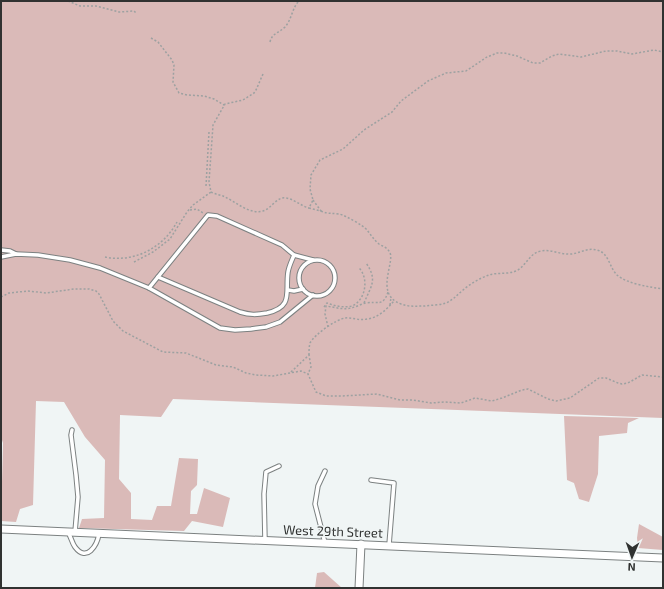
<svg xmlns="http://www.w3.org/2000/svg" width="664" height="589" font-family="'Exo 2',sans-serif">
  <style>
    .green { fill: #dabab8 }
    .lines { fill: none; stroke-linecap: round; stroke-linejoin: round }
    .service-casing { stroke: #7c8181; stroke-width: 5.5 }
    .minor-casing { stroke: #7c8181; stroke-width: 9 }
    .path { stroke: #9da1a1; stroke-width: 1.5; stroke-dasharray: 2 2; stroke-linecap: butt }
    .service { stroke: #fff; stroke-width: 3.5 }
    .minor { stroke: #fff; stroke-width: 7 }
    .labels { text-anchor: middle; stroke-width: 3; stroke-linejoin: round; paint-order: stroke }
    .street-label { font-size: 13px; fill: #303231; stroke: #f0f5f5 }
  </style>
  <rect width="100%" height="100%" fill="#f0f5f5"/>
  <g class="green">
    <path d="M1,1H663V418L173,399L161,417L120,415L119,479L131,493V519L152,520L157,506H171L179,458L198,459L197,485L191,491L190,514H197L204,488L230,498L223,527L192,521L184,531L79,528L82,519L104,518L105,460L85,437L64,402L36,401L33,505L20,509L16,522L1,521L3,443L1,437Z"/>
    <path d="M564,416L639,418L628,423L627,433L599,436L598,474L589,502L579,499L574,483L567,480Z"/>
    <path d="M639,524L663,537V550L638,548L637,538Z"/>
    <path d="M324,572L342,588H315L317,573Z"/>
  </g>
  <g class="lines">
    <g class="service-casing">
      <g id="service">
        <path d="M1,250L10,251L16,254"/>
        <path d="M1,257L16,254L38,255L70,260L100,268L149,288L220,328L235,330L251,329L266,327L280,322L313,295"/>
        <circle cx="317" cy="278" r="18"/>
        <path d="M158,277L240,312C250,315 256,315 267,313C294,307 285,292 288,272C289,266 292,260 294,255"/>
        <path d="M149,288L208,215L217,216L282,245L294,255L313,260"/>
        <path d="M288,290L294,291L303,289"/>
        <path d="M72,430L71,435L76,475L78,497L75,532"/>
        <path d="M371,480L394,483L389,545"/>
        <path d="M68,532C71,537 72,543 75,547C87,563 97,545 99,534"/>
        <path d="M265,540L264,494L266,472L279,466"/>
        <path d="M325,543L315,504L318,486L325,471"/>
      </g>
    </g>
    <g class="minor-casing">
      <g id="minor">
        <path d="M1,529L663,558"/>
        <path d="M359,588L361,544"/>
      </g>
    </g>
    <g class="path">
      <path d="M68,1L80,6H96L119,12L134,11L136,13"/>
      <path d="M151,38L158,42L172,60L174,65L173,82L179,93L187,95L204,96L214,99L224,105"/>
      <path d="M270,42C272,33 279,33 285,27C292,19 292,8 299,1"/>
      <path d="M263,74L256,90L254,93L243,100L225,104L213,125L209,182L211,192C215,194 219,195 223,196C235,201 249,215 263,211C271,209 277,196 286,198C294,199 301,206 309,208"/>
      <path d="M206,186L209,132"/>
      <path d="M313,200L321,211L309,208L313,200L310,189L311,175L320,160L343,149L364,130L392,112L401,101L428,81L446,73L466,71L487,57L497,53H504L517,56L533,63H540L552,56L559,54L581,57L606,51H617L632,54L654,50L663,52"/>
      <path d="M190,210L197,209L203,213"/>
      <path d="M321,211C327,214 332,213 339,214C345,215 364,226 367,230C371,235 374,240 379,244C382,246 386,247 389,251C397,260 373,294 401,304C409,307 417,306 425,306C432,305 440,305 446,303C453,300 457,295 463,290C470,284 480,278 489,275C498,272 509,275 518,270C527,264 530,253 541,251C550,249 559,254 568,254C578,255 586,247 597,250C609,253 609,267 617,275C627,284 650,287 663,289"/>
      <path d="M105,257C134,263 163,248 177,222"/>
      <path d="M134,262L153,252L170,239L187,212L193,205L211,192"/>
      <path d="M1,297L9,293L28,291L46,293L74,289H89L96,291L99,294L113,321L123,331L163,352L186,353L216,365L233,367L246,373L256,375L273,376L301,371L308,374L316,392L326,396H342L377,394L400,400H413L431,403L444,402L461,403L475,398L492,401L502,398L522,390L528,389L548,399L556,401L570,398L599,378H606L618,383L622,384L628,383L642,375L663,377"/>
      <path d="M364,303C371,286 378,280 366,263"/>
      <path d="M390,305L391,297"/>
      <path d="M324,307L327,303C335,306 344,308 352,306C366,300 369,278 359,268"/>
      <path d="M328,327L325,314L326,306C334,307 342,310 351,308C356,307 361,304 366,303C378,301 383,307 388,292"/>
      <path d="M309,355C309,351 309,347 310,343C315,334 335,320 345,318C352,317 359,321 367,319C378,318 387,309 394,301"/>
      <path d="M291,372L309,355L311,367L308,374"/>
    </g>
    <use href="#service" class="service"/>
    <use href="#minor" class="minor"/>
  </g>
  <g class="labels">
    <g class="street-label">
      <text transform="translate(333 531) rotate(2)" y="5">West 29th Street</text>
    </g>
  </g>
  <rect width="664" height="589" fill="none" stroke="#303231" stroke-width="4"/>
  <g transform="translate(632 557) rotate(182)" stroke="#f0f5f5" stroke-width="3" paint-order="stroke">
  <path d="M0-3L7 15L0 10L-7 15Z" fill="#303231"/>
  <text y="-6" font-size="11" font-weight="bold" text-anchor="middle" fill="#303231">N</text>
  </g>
</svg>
